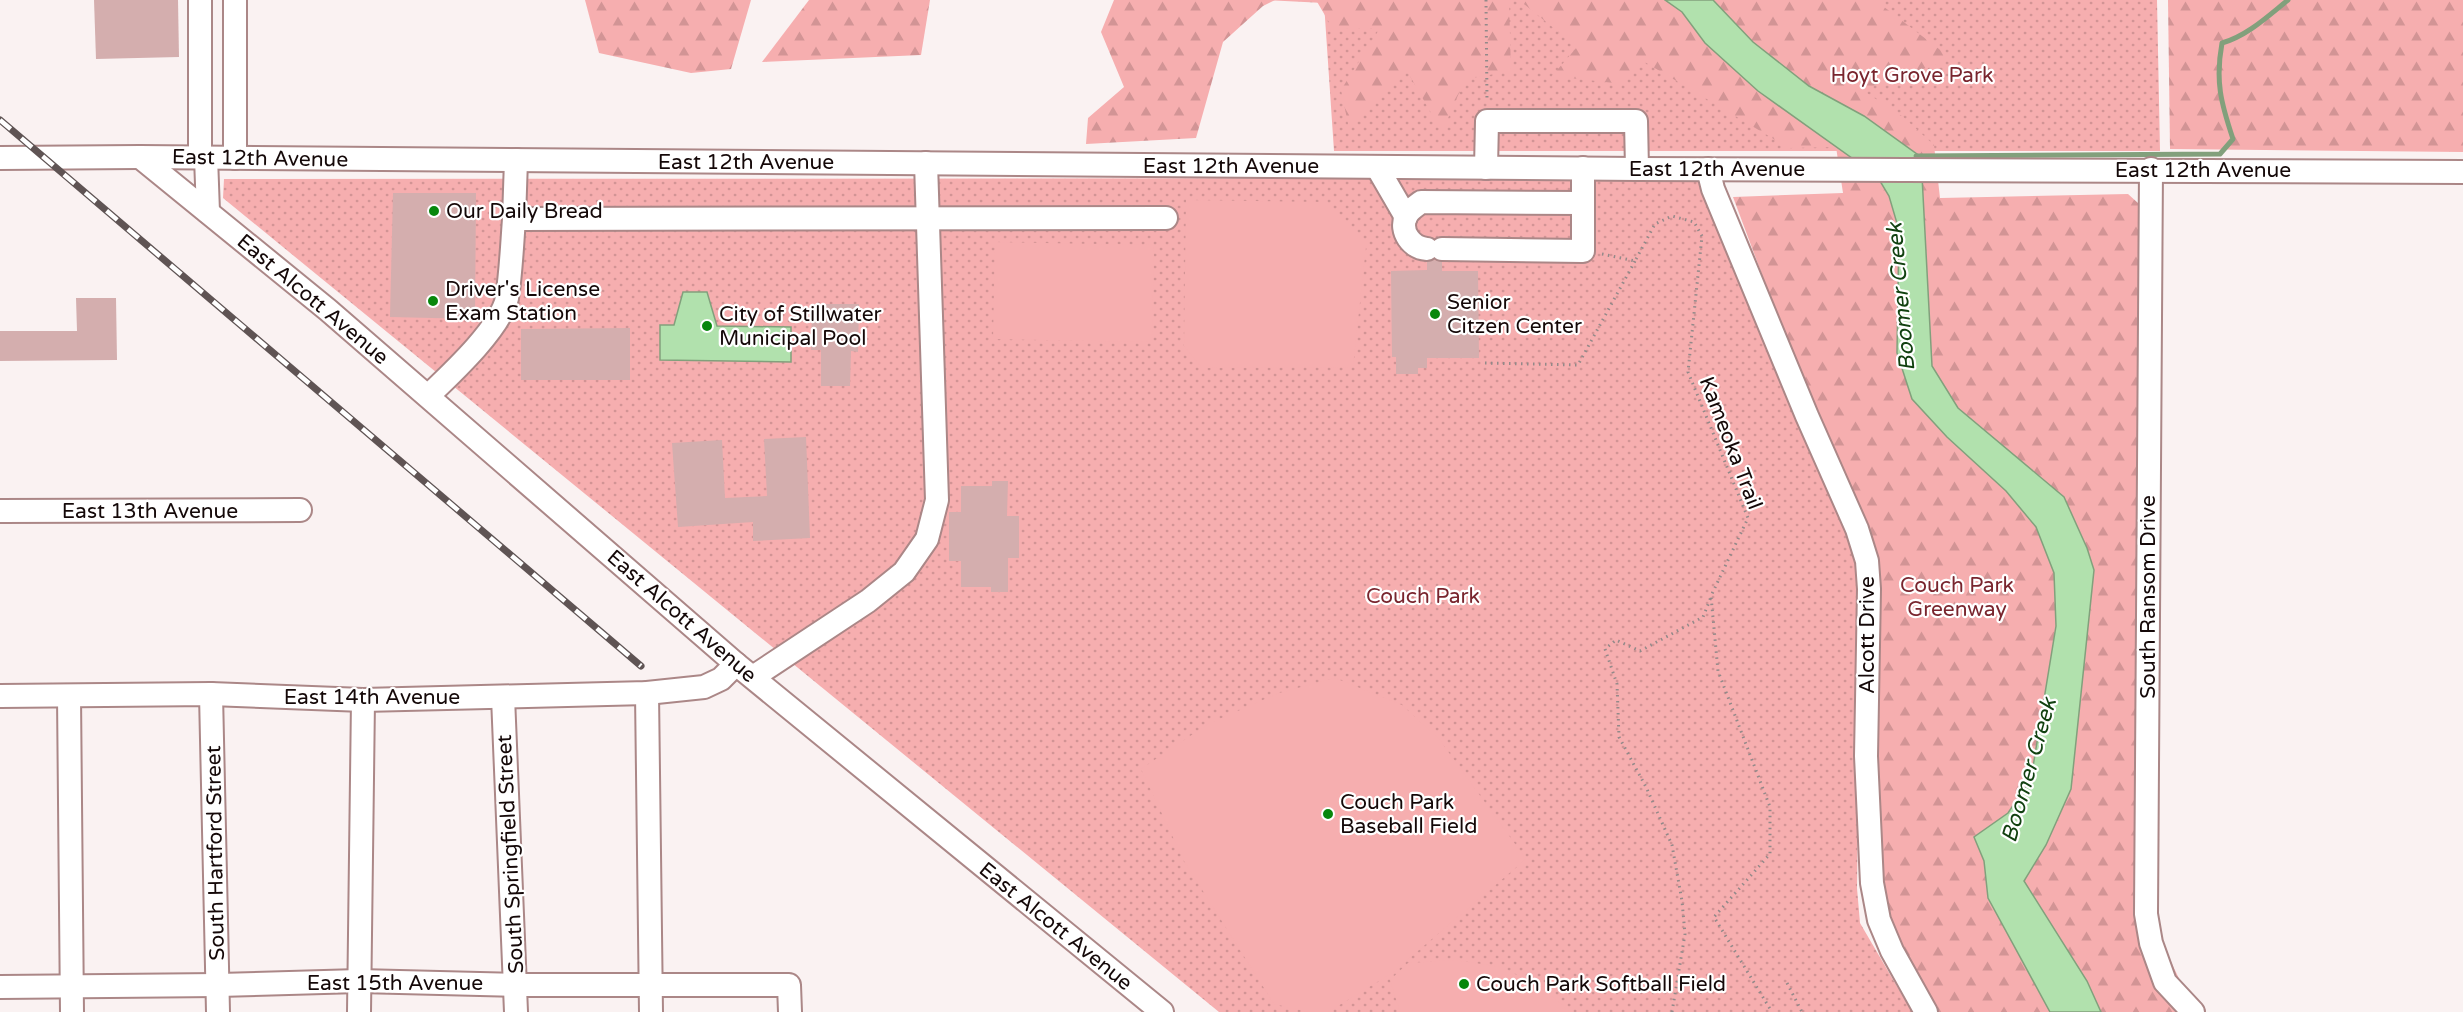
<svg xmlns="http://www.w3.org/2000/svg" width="2463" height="1012" font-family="'Varela Round',sans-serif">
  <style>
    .green { fill: url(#green-dots) }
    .forest { fill: url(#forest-firs) }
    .pitch { fill: #f6aeaf }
    .water { fill: #b1e1ad; stroke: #82a07c; stroke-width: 1.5 }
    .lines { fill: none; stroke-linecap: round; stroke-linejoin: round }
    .stream { stroke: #82a07c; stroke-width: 5 }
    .building { fill: #d4aeae }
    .minor-casing { stroke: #ab8787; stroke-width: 26 }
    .path { stroke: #938989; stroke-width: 3; stroke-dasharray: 1.5 4.5; stroke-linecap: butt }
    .minor { stroke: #fff; stroke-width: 22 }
    .rail-casing { stroke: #5f5454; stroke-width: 7 }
    .rail { stroke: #fff; stroke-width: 4.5; stroke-dasharray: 14; stroke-linecap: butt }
    .poi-dot { fill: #07870c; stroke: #fff; stroke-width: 2 }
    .labels { text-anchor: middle; stroke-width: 4.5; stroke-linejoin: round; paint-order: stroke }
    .park-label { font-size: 21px; fill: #79252e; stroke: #fff }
    .street-label { font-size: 21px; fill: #140808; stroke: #fff }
    .poi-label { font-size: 21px; fill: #140808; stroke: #fff; text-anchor: start }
    .water-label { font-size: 22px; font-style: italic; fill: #114110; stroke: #fff }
  </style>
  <defs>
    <pattern id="green-dots" width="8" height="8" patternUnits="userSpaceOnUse" patternTransform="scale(1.5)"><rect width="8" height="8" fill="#f6aeaf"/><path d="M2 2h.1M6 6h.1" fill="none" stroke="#d29495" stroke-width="1.8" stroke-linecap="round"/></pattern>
    <pattern id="forest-firs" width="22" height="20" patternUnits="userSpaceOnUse" patternTransform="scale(1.5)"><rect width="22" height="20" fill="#f6aeaf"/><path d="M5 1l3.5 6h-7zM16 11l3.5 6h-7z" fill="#d29495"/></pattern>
  </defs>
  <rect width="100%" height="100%" fill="#faf2f2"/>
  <g class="green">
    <path d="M1263,0H2157L2160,151H1334L1324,3Z"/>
    <path d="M1700,178L1861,566L1857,888L1860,923L1912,1012H1219L223,198L224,179Z"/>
  </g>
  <g class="forest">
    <path d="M585,0H751L731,69L691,73L599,53Z"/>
    <path d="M809,0H930L921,55L762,62Z"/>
    <path d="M1114,0H1275L1263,6L1223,42L1196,138L1086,144L1088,118L1124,87L1101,32Z"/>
    <path d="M1316,0H1509L1511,71L1473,78L1459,93L1442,132L1407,71L1349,128L1341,90L1380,28L1333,29Z"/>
    <path d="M1519,0H1665L1682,12L1705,43L1758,91L1877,176L1889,196L1899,230L1897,353L1912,399L1947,437L2006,491L2036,527L2054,573L2056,626L2031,779L2008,813L1975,837L1984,861L1988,898L2050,1012H1926L1872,883L1857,529L1733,197L1843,193L1836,147L1789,148L1643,61L1623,84L1552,76L1577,47Z"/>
    <path d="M1713,0H1875L1952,59L1862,90L1902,116L1934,145L1940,198L2128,194L2138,203L2154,910L2162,943L2195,1012H2101L2087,981L2024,881L2046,845L2094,570L2087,548L2064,497L1958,408L1932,366L1921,157L1864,116L1809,86L1753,42Z"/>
    <path d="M2168,0H2463V152L2170,149Z"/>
  </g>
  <g class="pitch">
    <path d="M1186,200L1321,202L1366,247L1353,367L1202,368L1184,346Z"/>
    <path d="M995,242L1154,245L1152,342L993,339Z"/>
    <path d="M1335,678L1402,705L1439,739L1526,859L1392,973L1328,1012H1309L1274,1004L1184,861L1141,769L1208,724L1279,693Z"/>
    <path d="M1455,960L1501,967L1545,989L1569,1012H1400L1390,980L1408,963Z"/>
  </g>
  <g class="water">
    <path d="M1665,0H1713L1753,42L1809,86L1864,116L1921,157L1932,366L1958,408L2064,497L2087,548L2094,570L2071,789L2046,845L2024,881L2087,981L2101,1012H2050L1988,898L1984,861L1974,837L2008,813L2031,779L2056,626L2054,573L2036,527L2006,491L1947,437L1912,399L1897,353L1899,230L1889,196L1877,176L1758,91L1705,43L1682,12Z"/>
    <path d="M683,292H707L717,326L791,327V362L660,360V325H674Z"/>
  </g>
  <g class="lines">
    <path class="stream" d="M1916,156L2220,154L2233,139C2221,103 2215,81 2222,43C2247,36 2268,16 2288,0"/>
  </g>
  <g class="building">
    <path d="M94,0H178L179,57L96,59Z"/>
    <path d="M393,193H476L475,319L390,317Z"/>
    <path d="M1434,260L1442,262V271H1478L1479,358H1427V368H1418V374H1396V357H1392L1391,271L1427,270V262Z"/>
    <path d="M76,298H116L117,360L0,361V331H77Z"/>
    <path d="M812,304H859L858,352L851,351L850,386H821V350H811Z"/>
    <path d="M630,328V380H521V329Z"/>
    <path d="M806,437L810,538L753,541V522L678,527L672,443L722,440L725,498L767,496L764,439Z"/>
    <path d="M992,481H1008L1007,516H1019V558H1008V592H991V587H961V561H949V512H961V486H992Z"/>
  </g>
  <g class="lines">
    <g class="minor-casing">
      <g id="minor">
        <path d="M200,0V157"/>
        <path d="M235,0V158"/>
        <path d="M140,157L328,310L736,664L1162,1012"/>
        <path d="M206,157L208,212"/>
        <path d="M0,158L140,157L1637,169L2463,172"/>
        <path d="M516,160L514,219L1166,218"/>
        <path d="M1377,167L1406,217"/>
        <path d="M1486,168L1487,121H1636L1637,169"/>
        <path d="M1708,169L1713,189L1807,416L1857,529L1867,561L1869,589L1866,756L1872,883L1879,920L1892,951L1926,1012"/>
        <path d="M2151,169L2146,914L2151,943L2165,982L2193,1012"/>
        <path d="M1427,249C1412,248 1399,232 1406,216C1409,210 1416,206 1421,202L1583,203"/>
        <path d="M1442,249L1583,251V168"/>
        <path d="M428,396C450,375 501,328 507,298C511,272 512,245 514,219"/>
        <path d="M0,511L300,510"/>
        <path d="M753,677L868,601L904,572L927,539L937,500L926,163"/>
        <path d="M647,693L651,1012"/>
        <path d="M211,694L218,1012"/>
        <path d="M0,696L211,694L363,700L647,693L704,687L721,679L736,664"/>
        <path d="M69,696L72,1012"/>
        <path d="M503,697L516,1012"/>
        <path d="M0,987L219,985L359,981L516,985H789L790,1012"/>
        <path d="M359,1012L363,700"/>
      </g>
    </g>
    <g class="path">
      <path d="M1486,0L1487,101"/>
      <path d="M1602,254L1635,261L1655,224L1672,216L1694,222L1702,236L1688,372L1748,518L1711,596L1718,671L1770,807V854L1714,917L1772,1012"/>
      <path d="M1485,363L1578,365L1635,261"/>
      <path d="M1787,983L1802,1012"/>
      <path d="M1672,1012L1685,934L1682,901L1672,845L1646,787L1619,737L1617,684L1605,649L1616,640L1640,651L1703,617L1711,597"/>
    </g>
    <use href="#minor" class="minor"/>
    <g class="rail-casing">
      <path id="rail" d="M0,120L641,666"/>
    </g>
    <use href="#rail" class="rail"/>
  </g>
  <g class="poi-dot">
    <circle cx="434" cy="211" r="6"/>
    <circle cx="433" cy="301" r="6"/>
    <circle cx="1435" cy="314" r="6"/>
    <circle cx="707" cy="326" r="6"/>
    <circle cx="1328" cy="814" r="6"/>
    <circle cx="1464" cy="984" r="6"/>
  </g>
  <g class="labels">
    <g class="park-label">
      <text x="1912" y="82">Hoyt Grove Park</text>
      <text x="1957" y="592">Couch Park<tspan x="1957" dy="24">Greenway</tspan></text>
      <text x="1423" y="603">Couch Park</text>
    </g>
    <g class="street-label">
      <text transform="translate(260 158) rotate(1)" y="7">East 12th Avenue</text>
      <text x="746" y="169">East 12th Avenue</text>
      <text x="1231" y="173">East 12th Avenue</text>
      <text x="1717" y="176">East 12th Avenue</text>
      <text x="2203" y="177">East 12th Avenue</text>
      <text transform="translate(313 299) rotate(40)" y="7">East Alcott Avenue</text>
      <text transform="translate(1731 443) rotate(69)" y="7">Kameoka Trail</text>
      <text x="150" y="518">East 13th Avenue</text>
      <text transform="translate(2148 597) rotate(-90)" y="7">South Ransom Drive</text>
      <text transform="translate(682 616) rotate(41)" y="7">East Alcott Avenue</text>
      <text transform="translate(1867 635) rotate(-90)" y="7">Alcott Drive</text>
      <text x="372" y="704">East 14th Avenue</text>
      <text transform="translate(215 853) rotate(-91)" y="7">South Hartford Street</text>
      <text transform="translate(510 854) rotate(-93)" y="7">South Springfield Street</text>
      <text transform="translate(1056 926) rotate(39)" y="7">East Alcott Avenue</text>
      <text x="395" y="990">East 15th Avenue</text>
    </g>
    <g class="poi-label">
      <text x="446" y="218">Our Daily Bread</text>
      <text x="445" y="296">Driver's License<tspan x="445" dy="24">Exam Station</tspan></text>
      <text x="1447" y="309">Senior<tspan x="1447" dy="24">Citzen Center</tspan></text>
      <text x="719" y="321">City of Stillwater<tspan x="719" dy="24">Municipal Pool</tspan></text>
      <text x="1340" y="809">Couch Park<tspan x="1340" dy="24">Baseball Field</tspan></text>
      <text x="1476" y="991">Couch Park Softball Field</text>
    </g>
    <g class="water-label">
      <text transform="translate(1900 297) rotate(-95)" y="8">Boomer Creek</text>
      <text transform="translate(2028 770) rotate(-74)" y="8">Boomer Creek</text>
    </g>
  </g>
</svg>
